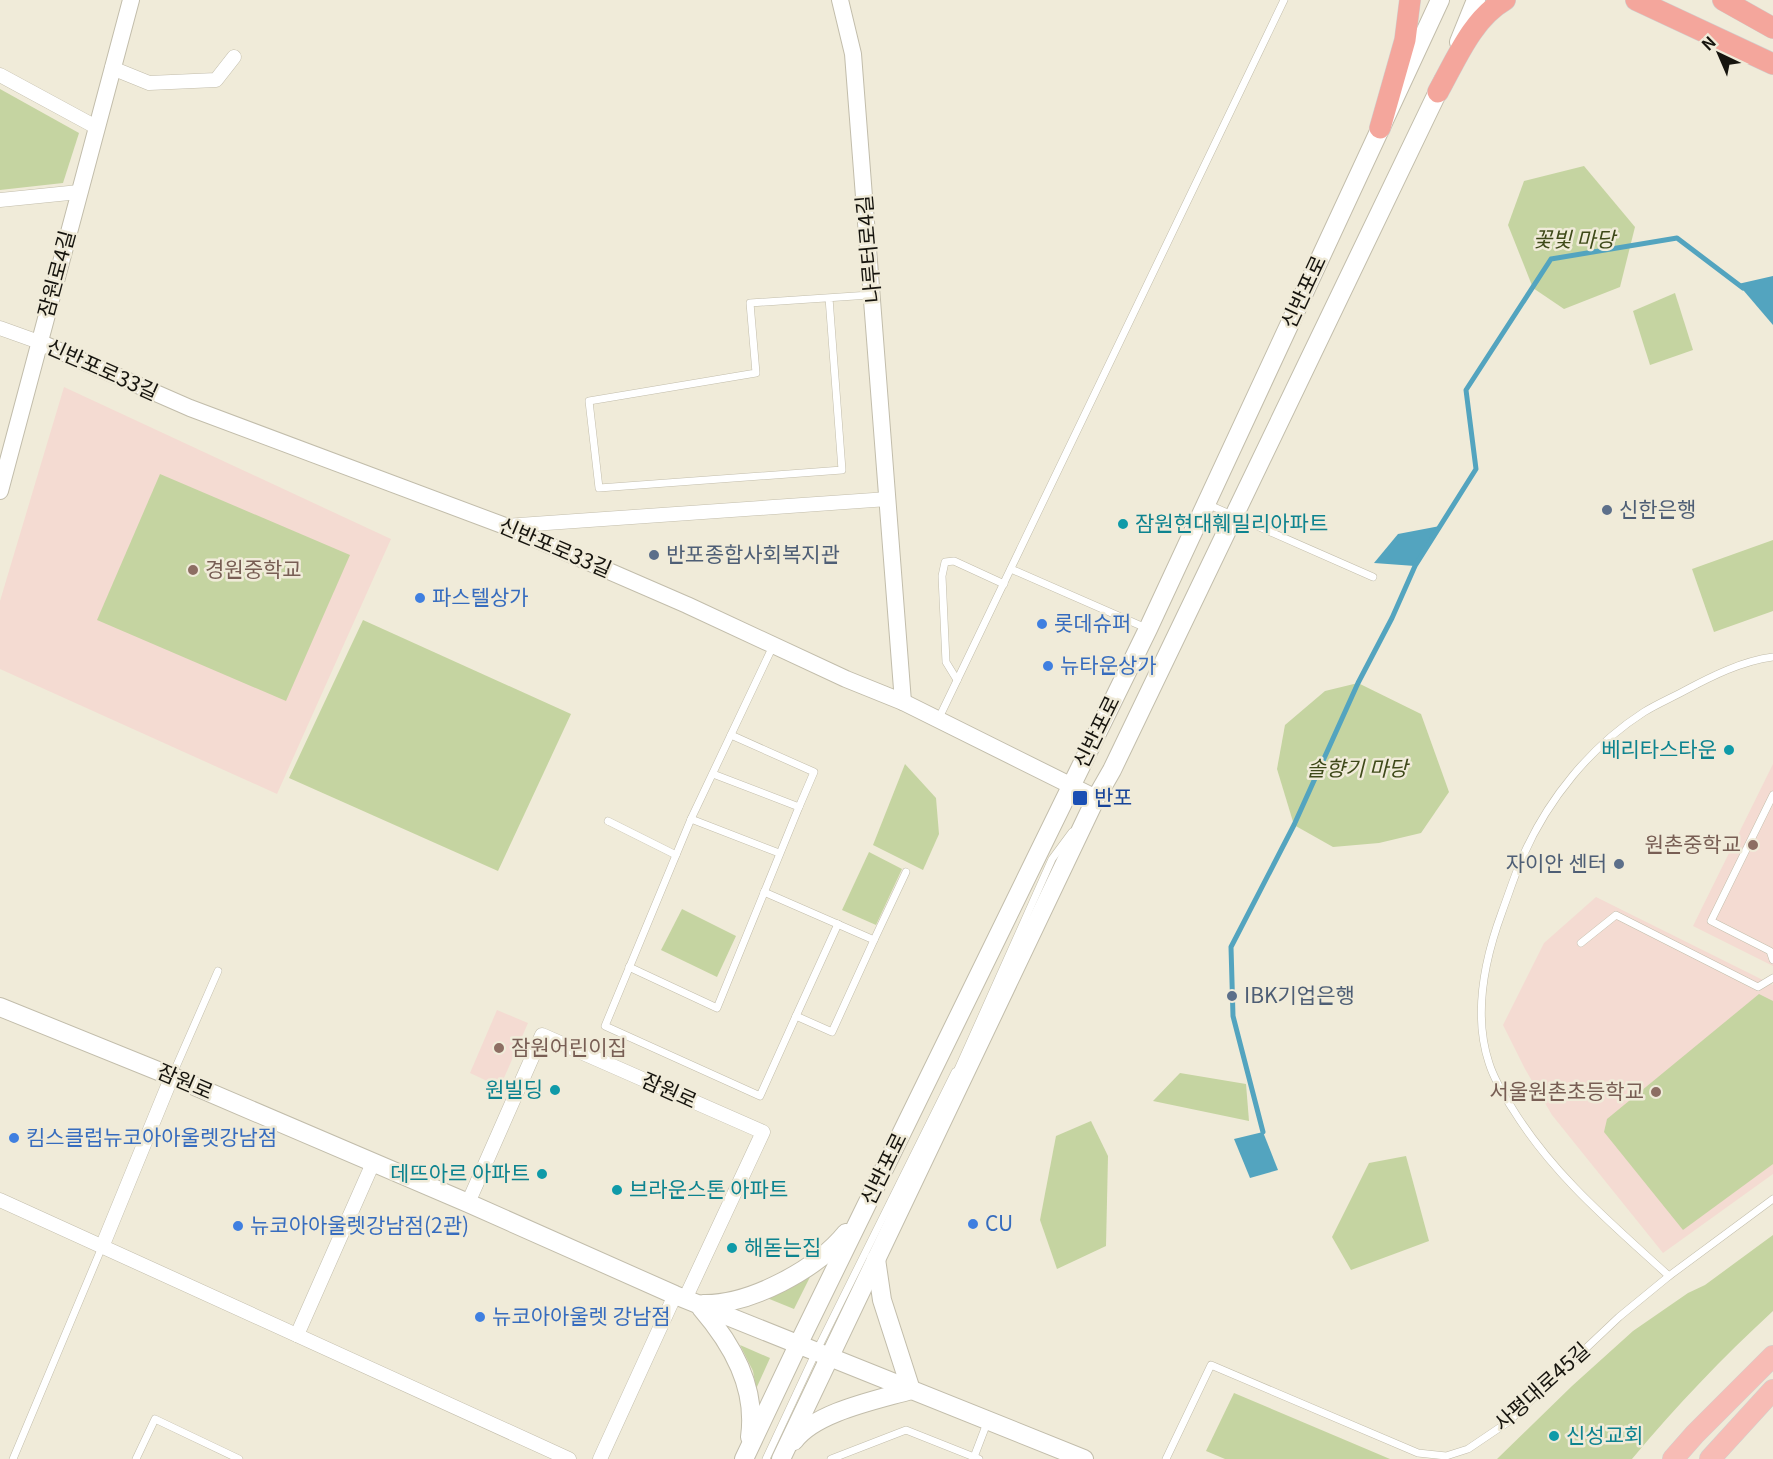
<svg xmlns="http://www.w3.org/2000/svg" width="1773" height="1459" font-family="Georgia,'Noto Sans KR',serif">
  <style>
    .education { fill: #f4dbd2 }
    .green { fill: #c5d4a1 }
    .water { fill: #53a4bf }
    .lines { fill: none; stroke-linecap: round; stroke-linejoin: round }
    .stream { stroke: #53a4bf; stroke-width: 5 }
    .service-casing { stroke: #c2bdab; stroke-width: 8 }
    .minor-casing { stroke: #c2bdab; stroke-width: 15 }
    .tertiary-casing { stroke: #c2bdab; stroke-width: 18 }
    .secondary-casing { stroke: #c2bdab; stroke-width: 20 }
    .primary-casing { stroke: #d0d0cf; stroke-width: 22 }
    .trunk-casing { stroke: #d0d0cf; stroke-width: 22 }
    .service { stroke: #fff; stroke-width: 7 }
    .minor { stroke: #fff; stroke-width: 14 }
    .tertiary { stroke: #fff; stroke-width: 16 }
    .secondary { stroke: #fff; stroke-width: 18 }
    .primary { stroke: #f7bcb5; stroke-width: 21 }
    .trunk { stroke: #f4a69c; stroke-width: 21 }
    .service-dot { fill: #5c6f8a; stroke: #f0ebd9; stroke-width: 2 }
    .culture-dot { fill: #0f9aa8; stroke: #f0ebd9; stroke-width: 2 }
    .education-dot { fill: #8d6e63; stroke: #f0ebd9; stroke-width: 2 }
    .shop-dot { fill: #3f7fe0; stroke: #f0ebd9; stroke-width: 2 }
    .transit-dot { fill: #1a4fb4; stroke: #f0ebd9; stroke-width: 2 }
    .labels { text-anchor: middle; stroke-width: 5; stroke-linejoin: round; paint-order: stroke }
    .park-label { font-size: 21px; font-style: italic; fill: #3e4919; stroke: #f0ebd9 }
    .street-label { font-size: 21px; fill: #16140e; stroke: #f0ebd9 }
    .service-label { font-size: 21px; fill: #4e5e75; stroke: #f0ebd9; text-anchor: start }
    .culture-label { font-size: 21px; fill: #0d838f; stroke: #f0ebd9; text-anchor: start }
    .education-label { font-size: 21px; fill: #785e54; stroke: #f0ebd9; text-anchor: start }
    .shop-label { font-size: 21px; fill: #366cbe; stroke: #f0ebd9; text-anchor: start }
    .transit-label { font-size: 21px; fill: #164399; stroke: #f0ebd9; text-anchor: start }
  </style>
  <rect width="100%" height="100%" fill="#f0ebd9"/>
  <g class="education">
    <path d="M64,387L391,539L277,794L0,669V601Z"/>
    <path d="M1773,764V966L1693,926Z"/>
    <path d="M1596,897L1773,985V1174L1663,1253L1552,1115L1525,1069L1503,1025L1544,943Z"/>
    <path d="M497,1010L528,1023L500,1087L470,1073Z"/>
  </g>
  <g class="green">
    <path d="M0,89L79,133L63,183L0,190Z"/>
    <path d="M1584,166L1635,227L1620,287L1564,309L1533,288L1508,225L1524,181Z"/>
    <path d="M1675,293L1693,350L1650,365L1633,311Z"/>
    <path d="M160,474L350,555L286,701L97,620Z"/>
    <path d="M1773,540V611L1714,632L1692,569Z"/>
    <path d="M363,620L571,714L498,871L289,778Z"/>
    <path d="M1358,683L1421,714L1449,792L1421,833L1379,843L1333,847L1294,825L1277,769L1285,725L1325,691Z"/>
    <path d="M905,764L936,798L939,834L923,870L873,845Z"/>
    <path d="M869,852L902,869L876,925L842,910Z"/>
    <path d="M682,909L736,936L717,977L661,950Z"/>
    <path d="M1759,994L1773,1001V1164L1683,1230L1604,1132L1607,1119Z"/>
    <path d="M1180,1073L1246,1084L1249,1121L1153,1101Z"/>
    <path d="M1091,1121L1108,1156L1106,1246L1057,1269L1040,1220L1056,1136Z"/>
    <path d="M1406,1156L1429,1241L1351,1270L1332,1237L1369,1163Z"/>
    <path d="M1773,1235V1311C1723,1357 1676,1406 1632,1459H1497L1572,1386L1633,1331L1688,1293L1705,1285Z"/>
    <path d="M811,1275L794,1309L762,1296Z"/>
    <path d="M740,1345L770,1358L756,1389L753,1371Z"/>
    <path d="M1234,1393L1390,1459H1225L1206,1451Z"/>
  </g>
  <g class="water">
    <path d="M1773,276V325L1738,284Z"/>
    <path d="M1440,526L1415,566L1374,563L1398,534Z"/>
    <path d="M1263,1132L1278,1170L1250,1178L1234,1139Z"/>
  </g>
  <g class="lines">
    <path class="stream" d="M1263,1132L1233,1016L1231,947L1294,825L1358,683L1392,618L1415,566L1476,469L1466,390L1551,259L1677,238L1743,288"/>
    <g class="service-casing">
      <g id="service">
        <path d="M829,298L842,470L599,488L589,401L756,373L750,303L870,295"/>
        <path d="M1207,504L1373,577"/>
        <path d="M1011,569L1146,628"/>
        <path d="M957,680L946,662L942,576L945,562L954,561L1004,584"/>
        <path d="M938,720L1284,0"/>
        <path d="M731,735L814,772L799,807"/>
        <path d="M1773,795L1711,921L1770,951L1773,960"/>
        <path d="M691,819L779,853"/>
        <path d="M608,821L676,855"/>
        <path d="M764,892L874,940L832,1032L796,1016L760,1096L605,1026L691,819L773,646"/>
        <path d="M874,940L906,872"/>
        <path d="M1581,943L1616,915L1758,987L1773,978"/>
        <path d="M629,967L717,1008L799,807L713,774"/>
        <path d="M796,1016L838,924"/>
        <path d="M172,1076L218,971"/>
        <path d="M955,1076L1052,859L1072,832"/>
        <path d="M1669,1276C1612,1224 1553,1175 1512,1108C1503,1094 1494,1079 1489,1063C1473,1015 1485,958 1502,912C1509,893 1515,874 1523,856C1548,799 1591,746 1644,712C1657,704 1671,698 1684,691C1712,676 1742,661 1773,657"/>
        <path d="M974,1457L987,1423"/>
        <path d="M13,1459L102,1247"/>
        <path d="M136,1459L155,1419L239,1459"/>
        <path d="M766,1459L816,1352L955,1072"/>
        <path d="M831,1459L906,1430L979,1459"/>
        <path d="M1166,1459L1211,1365L1418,1453L1446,1456L1468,1449L1508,1422L1619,1317L1669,1276L1773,1199"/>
      </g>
    </g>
    <g class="minor-casing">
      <g id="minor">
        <path d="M112,68L149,83L216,80L234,57"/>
        <path d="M0,75L96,127"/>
        <path d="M0,200L79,192"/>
        <path d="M0,328L39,342"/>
        <path d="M505,526L888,499"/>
        <path d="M0,1200L569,1459"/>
        <path d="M468,1203L542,1035L763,1132L685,1299"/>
        <path d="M102,1247L172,1076"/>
        <path d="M297,1335L373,1163"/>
        <path d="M600,1459L675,1295"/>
      </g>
    </g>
    <g class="tertiary-casing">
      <g id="tertiary">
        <path d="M840,0L853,54L903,702"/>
        <path d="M39,342L190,408L505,526L687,605L846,679L903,702L1096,798"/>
        <path d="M0,491L131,0"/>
      </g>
    </g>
    <g class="secondary-casing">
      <g id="secondary">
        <path d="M1459,42L1476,0"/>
        <path d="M0,1007L178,1079L468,1203L675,1295L1084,1459"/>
        <path d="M876,1259L882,1300L911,1390"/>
        <path d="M703,1304C750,1305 817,1269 846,1233"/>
        <path d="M701,1308C732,1344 757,1387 750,1437"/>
        <path d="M794,1441C815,1412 877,1400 911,1390"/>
        <path d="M744,1459L798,1345L1148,629L1440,0"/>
        <path d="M781,1459L1096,798L1112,770L1444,79"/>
      </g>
    </g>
    <g class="primary-casing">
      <g id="primary">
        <path d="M1673,1459L1695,1434L1773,1356"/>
        <path d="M1710,1459L1773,1390"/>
      </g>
    </g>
    <g class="trunk-casing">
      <g id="trunk">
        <path d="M1636,0L1773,64"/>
        <path d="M1723,0L1773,28"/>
        <path d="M1438,92C1456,60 1472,19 1505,0"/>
        <path d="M1380,128L1405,40L1410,0"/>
      </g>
    </g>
    <use href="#service" class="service"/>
    <use href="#minor" class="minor"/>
    <use href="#tertiary" class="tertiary"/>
    <use href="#secondary" class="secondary"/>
    <use href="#primary" class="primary"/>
    <use href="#trunk" class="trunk"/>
  </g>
  <g class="service-dot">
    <circle cx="1607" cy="510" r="6"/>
    <circle cx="654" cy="555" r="6"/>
    <circle cx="1619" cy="864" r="6"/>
    <circle cx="1232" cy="996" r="6"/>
  </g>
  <g class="culture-dot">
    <circle cx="1123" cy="524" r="6"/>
    <circle cx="1729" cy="750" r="6"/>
    <circle cx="555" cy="1090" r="6"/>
    <circle cx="542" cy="1174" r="6"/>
    <circle cx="617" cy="1190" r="6"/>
    <circle cx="732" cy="1248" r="6"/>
    <circle cx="1554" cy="1436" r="6"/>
  </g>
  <g class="education-dot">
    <circle cx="193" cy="570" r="6"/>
    <circle cx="1753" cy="845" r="6"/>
    <circle cx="499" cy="1048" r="6"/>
    <circle cx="1656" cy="1092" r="6"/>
  </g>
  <g class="shop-dot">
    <circle cx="420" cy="598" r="6"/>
    <circle cx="1042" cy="624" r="6"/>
    <circle cx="1048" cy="666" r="6"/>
    <circle cx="14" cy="1138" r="6"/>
    <circle cx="973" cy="1224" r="6"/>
    <circle cx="238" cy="1226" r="6"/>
    <circle cx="480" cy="1317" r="6"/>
  </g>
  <rect class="transit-dot" x="1072" y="790" width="16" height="16" rx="3"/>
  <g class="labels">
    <g class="park-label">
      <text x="1574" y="247">꽃빛 마당</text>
      <text x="1357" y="776">솔향기 마당</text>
    </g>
    <g class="street-label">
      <text transform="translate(869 249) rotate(-95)" y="7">나루터로4길</text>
      <text transform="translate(57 274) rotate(-75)" y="7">잠원로4길</text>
      <text transform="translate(1304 292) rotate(-65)" y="7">신반포로</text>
      <text transform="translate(102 370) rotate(24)" y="7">신반포로33길</text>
      <text transform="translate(555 548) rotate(23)" y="7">신반포로33길</text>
      <text transform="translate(1097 732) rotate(-64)" y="7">신반포로</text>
      <text transform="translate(185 1082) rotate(23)" y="7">잠원로</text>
      <text transform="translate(669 1091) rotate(24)" y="7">잠원로</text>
      <text transform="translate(884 1169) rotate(-64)" y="7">신반포로</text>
      <text transform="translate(1542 1387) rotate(-42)" y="7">사평대로45길</text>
    </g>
    <g class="service-label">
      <text x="1619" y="517">신한은행</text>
      <text x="666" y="562">반포종합사회복지관</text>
      <text x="1607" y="871" text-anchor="end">자이안 센터</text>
      <text x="1244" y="1003">IBK기업은행</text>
    </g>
    <g class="culture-label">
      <text x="1135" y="531">잠원현대훼밀리아파트</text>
      <text x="1717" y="757" text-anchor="end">베리타스타운</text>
      <text x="543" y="1097" text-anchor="end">원빌딩</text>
      <text x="530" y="1181" text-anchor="end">데뜨아르 아파트</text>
      <text x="629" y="1197">브라운스톤 아파트</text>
      <text x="744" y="1255">해돋는집</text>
      <text x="1566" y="1443">신성교회</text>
    </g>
    <g class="education-label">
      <text x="205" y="577">경원중학교</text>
      <text x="1741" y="852" text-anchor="end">원촌중학교</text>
      <text x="511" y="1055">잠원어린이집</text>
      <text x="1644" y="1099" text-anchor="end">서울원촌초등학교</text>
    </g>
    <g class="shop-label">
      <text x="432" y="605">파스텔상가</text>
      <text x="1054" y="631">롯데슈퍼</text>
      <text x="1060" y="673">뉴타운상가</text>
      <text x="26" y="1145">킴스클럽뉴코아아울렛강남점</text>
      <text x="985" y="1231">CU</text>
      <text x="250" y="1233">뉴코아아울렛강남점(2관)</text>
      <text x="492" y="1324">뉴코아아울렛 강남점</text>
    </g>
    <g class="transit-label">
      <text x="1094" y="805">반포</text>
    </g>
  </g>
  <g transform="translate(1719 54) rotate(316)" stroke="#f0ebd9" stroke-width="4.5" paint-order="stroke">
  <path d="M0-4.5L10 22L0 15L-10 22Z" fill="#16140e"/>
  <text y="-9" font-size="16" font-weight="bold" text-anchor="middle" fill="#16140e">N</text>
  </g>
</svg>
